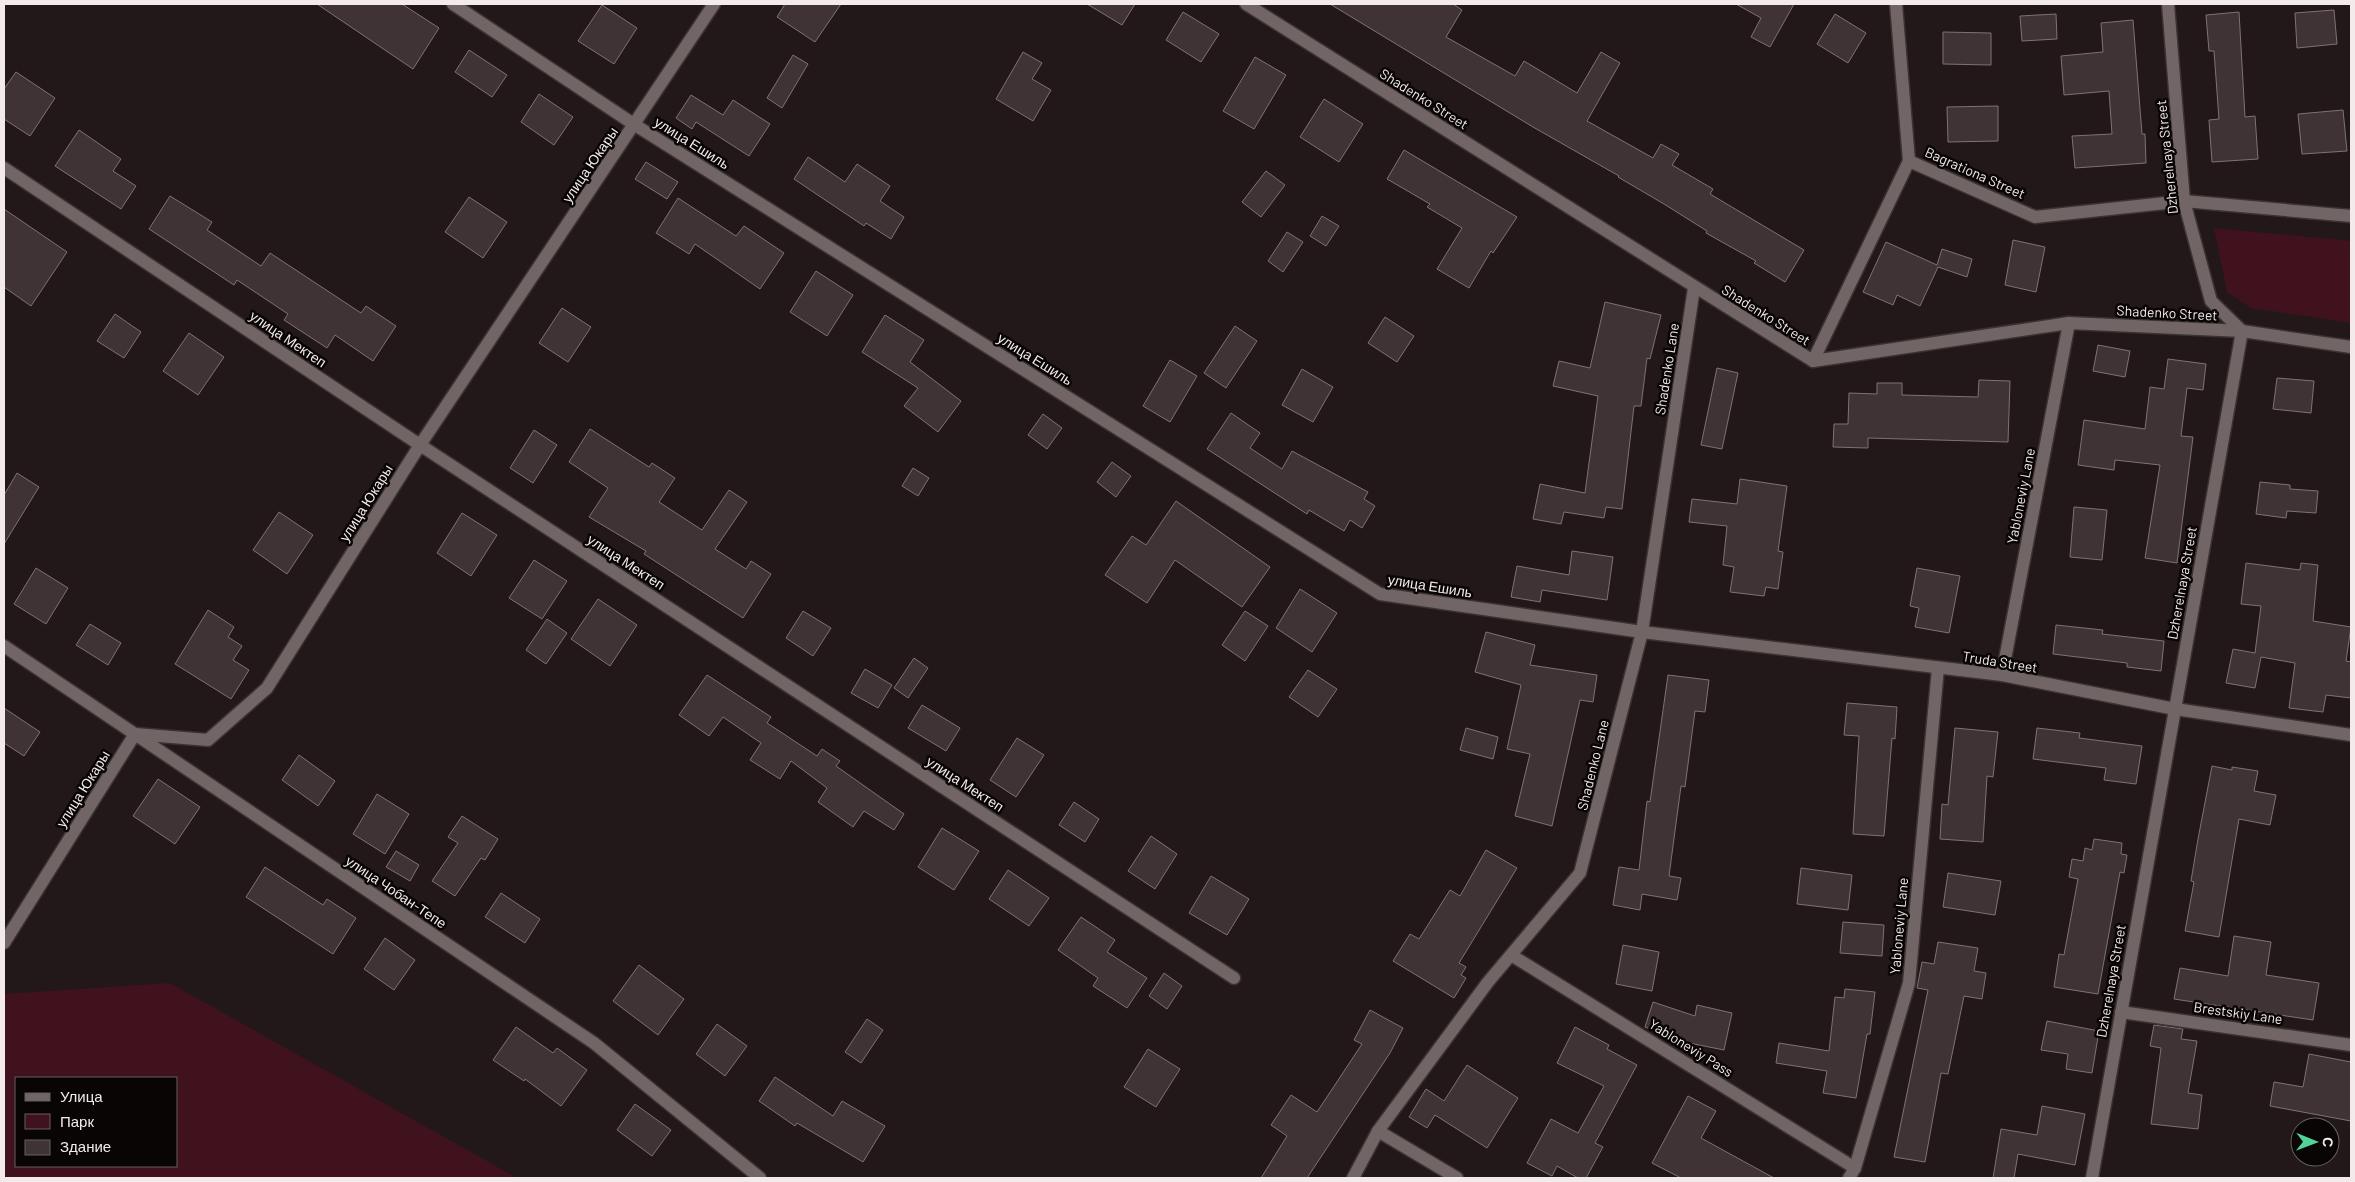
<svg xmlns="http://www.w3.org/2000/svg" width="2355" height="1182" font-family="Barlow,sans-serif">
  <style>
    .green { fill: #40121d; fill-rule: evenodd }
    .building { fill: #403335; stroke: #807274 }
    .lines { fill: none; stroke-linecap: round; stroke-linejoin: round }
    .minor-casing { stroke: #3a3233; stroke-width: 15 }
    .minor { stroke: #726566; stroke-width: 12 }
    .labels { text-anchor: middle; stroke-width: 5; stroke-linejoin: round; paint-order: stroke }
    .street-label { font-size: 14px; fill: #f2eaeb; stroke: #090505 }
  </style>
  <rect width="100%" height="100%" fill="#231819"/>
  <g class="green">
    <path d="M2214,228L2351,241V323L2251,308L2227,292Z"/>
    <path d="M170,983L517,1178H4V994ZM16,1078H176V1166H16Z"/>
  </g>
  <g class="building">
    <path d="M317,4H402L439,28L413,69Z"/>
    <path d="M785,4H841L815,42L777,17Z"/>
    <path d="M1087,4H1135L1122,25Z"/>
    <path d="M1330,4H1453L1462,10L1446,37L1515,76L1524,61L1577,93L1601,52L1620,63L1587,121L1653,158L1661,144L1679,154L1672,165L1713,189L1710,194L1804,250L1785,282L1754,263L1756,261L1706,233L1707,231L1664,204L1618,177L1619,176L1533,127Z"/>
    <path d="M1736,4H1794L1770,47L1751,37L1761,18Z"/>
    <path d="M602,5L637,28L614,64L578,41Z"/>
    <path d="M2334,10L2337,44L2297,48L2295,13Z"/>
    <path d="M1183,12L1219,34L1201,62L1166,40Z"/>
    <path d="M2239,12L2245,117L2255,116L2258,159L2212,162L2209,120L2219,119L2214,51H2209L2206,15Z"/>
    <path d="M1835,14L1866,33L1848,63L1817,44Z"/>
    <path d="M2056,14L2057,39L2022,41L2020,16Z"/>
    <path d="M2133,20L2142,134H2145L2146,163L2075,168L2072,136L2112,134L2109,91L2064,95L2061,56L2103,52L2101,23Z"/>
    <path d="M1943,32L1991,33V65L1943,64Z"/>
    <path d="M469,50L507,75L492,97L455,72Z"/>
    <path d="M1023,52L1042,63L1032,79L1051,90L1033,121L996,99Z"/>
    <path d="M793,55L808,64L782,108L767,98Z"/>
    <path d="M1255,57L1286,75L1254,129L1223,111Z"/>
    <path d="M16,72L55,98L30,136L4,119V89Z"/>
    <path d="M539,94L573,117L554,145L521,122Z"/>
    <path d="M691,95L723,115L733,100L770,124L749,156L696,122L692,129L676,118Z"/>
    <path d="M1324,99L1363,124L1339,162L1300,137Z"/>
    <path d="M1998,106V141L1948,142L1947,107Z"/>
    <path d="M2343,110L2347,151L2302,154L2298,114Z"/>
    <path d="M79,130L121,159L113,171L136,186L121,209L55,166Z"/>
    <path d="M1404,150L1517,217L1493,253L1491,251L1469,288L1437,269L1462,228L1427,207L1430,204L1387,179Z"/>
    <path d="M808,157L845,182L857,164L890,186L880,201L904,217L891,239L866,223L864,226L794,179Z"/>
    <path d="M646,162L678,182L667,199L635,179Z"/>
    <path d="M1266,171L1285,185L1261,217L1242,202Z"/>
    <path d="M170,196L212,222L207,230L261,266L270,253L361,313L366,306L396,326L373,361L335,335L327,348L284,320L288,314L237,280L234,285L149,229Z"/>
    <path d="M469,197L507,222L483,258L445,232Z"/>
    <path d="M678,198L736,236L744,226L784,253L760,289L695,244L689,254L656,233Z"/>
    <path d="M4,209L67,252L31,306L4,287Z"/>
    <path d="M1322,216L1339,226L1326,246L1310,236Z"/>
    <path d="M1287,232L1303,242L1283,272L1268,261Z"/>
    <path d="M2013,240L2045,247L2036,292L2005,285Z"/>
    <path d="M1886,242L1937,265L1942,249L1972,259L1967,277L1938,267L1920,306L1897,295L1893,305L1863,292Z"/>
    <path d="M816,271L853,295L827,336L790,312Z"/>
    <path d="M1605,302L1661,315L1650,359L1647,358L1641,406H1634L1622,509L1606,507L1604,518L1564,512L1561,524L1533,519L1540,484L1585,493L1598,396L1553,386L1559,361L1590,368Z"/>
    <path d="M562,308L591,327L568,362L539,343Z"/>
    <path d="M115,314L141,332L124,358L97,341Z"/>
    <path d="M885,315L924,340L910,362L961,401L938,432L904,406L918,388L862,352Z"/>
    <path d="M1385,317L1414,336L1397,362L1368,343Z"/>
    <path d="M1235,326L1257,341L1226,388L1204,373Z"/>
    <path d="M189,333L224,357L198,395L163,371Z"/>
    <path d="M2098,345L2130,351L2125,377L2093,371Z"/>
    <path d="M2168,359L2206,364L2203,390L2187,388L2181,436L2193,437L2177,563L2145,558L2160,465L2115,460L2114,470L2078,465L2084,420L2145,429L2150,387L2164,389Z"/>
    <path d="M1170,360L1197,376L1170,422L1143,406Z"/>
    <path d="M1717,368L1738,373L1722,449L1701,445Z"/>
    <path d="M1302,369L1333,387L1313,422L1282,405Z"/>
    <path d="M2277,378L2314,381L2311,413L2273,409Z"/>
    <path d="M1979,380L2010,381L2008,442L1868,438V448L1833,447L1834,424H1848L1849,393L1877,394V383H1902V395L1978,397Z"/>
    <path d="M1231,413L1260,433L1250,448L1282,469L1292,451L1368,492L1364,499L1375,506L1362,528L1350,520L1344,531L1309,510L1307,514L1207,449Z"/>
    <path d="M1043,414L1062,428L1047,449L1028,435Z"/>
    <path d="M590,429L649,467L652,463L675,478L659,502L702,530L729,490L747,502L715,549L746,569L751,561L771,574L743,618L644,554L646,551L589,517L608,488L569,462Z"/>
    <path d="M534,430L557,445L533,483L510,468Z"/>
    <path d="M1112,462L1131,476L1116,497L1097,482Z"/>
    <path d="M913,468L929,478L918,496L902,486Z"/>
    <path d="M17,473L39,487L4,544V495Z"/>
    <path d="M1740,479L1787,486L1778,551L1783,552L1778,589L1766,587L1764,596L1730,592L1734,567L1723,565L1727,526L1689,522L1692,499L1737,504Z"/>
    <path d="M2260,482L2290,485V489L2318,491L2316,513L2287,511L2286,518L2256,514Z"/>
    <path d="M1176,501L1270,567L1242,607L1175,560L1147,603L1105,575L1132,536L1146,545Z"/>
    <path d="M2074,507L2107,510L2102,560L2070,557Z"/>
    <path d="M279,512L313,535L287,574L253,550Z"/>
    <path d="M462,513L497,535L471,576L437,553Z"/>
    <path d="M1572,551L1613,557L1607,600L1542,590L1540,602L1511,597L1517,566L1569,575Z"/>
    <path d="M534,560L567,581L542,619L509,598Z"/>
    <path d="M2246,563L2300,570L2301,563L2318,565L2313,621L2351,627L2346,661L2351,662V698L2326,695L2323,712L2289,708L2295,663L2261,657L2255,688L2226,683L2233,649L2255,653L2261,606L2241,604Z"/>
    <path d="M36,568L68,588L46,624L14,604Z"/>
    <path d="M1917,568L1960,576L1949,633L1915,627L1919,608L1910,606Z"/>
    <path d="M1300,589L1337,613L1312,652L1276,628Z"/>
    <path d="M598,599L637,625L610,666L571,639Z"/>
    <path d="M208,610L234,627L228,637L242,646L233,660L249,670L231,699L175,664Z"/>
    <path d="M803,611L831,628L813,656L786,638Z"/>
    <path d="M1245,611L1268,626L1245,661L1222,645Z"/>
    <path d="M547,619L567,633L546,664L526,650Z"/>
    <path d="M90,624L121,643L108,665L76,645Z"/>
    <path d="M2056,625L2103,630L2102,634L2164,641L2161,671L2127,667V663L2053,654Z"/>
    <path d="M1486,632L1535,645L1530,665L1597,675L1593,702L1580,700L1552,826L1515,816L1530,754L1507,749L1521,685L1475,672Z"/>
    <path d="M914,658L928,668L908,698L894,688Z"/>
    <path d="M865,669L892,685L878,708L851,693Z"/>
    <path d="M1308,670L1337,689L1318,717L1289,697Z"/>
    <path d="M707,675L771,717L767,723L817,756L822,749L840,761L836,766L904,814L894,830L864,811L853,827L818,802L827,788L791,761L780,779L750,760L761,743L723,717L709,736L679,715Z"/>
    <path d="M1668,675L1709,680L1705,712L1695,711L1685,787L1681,786L1669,876L1681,878L1677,900L1642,894L1640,910L1613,905L1619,867L1639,870L1647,801L1650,802Z"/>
    <path d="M1847,703L1897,707L1895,739L1892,738L1884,836L1853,834L1859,736L1844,735Z"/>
    <path d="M922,705L960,728L946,751L908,728Z"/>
    <path d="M4,708L40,732L24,756L4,743Z"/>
    <path d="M1466,728L1498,737L1493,759L1460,750Z"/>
    <path d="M1955,728L1998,732L1993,777L1987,776L1983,842L1940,839L1942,804L1948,805Z"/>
    <path d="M2037,728L2080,733L2079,738L2142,746L2136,784L2104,780L2106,768L2033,759Z"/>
    <path d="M1017,738L1044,755L1016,797L990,780Z"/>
    <path d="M299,755L335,781L318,806L282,780Z"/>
    <path d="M2212,766L2232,770V767L2258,771L2254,791L2276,795L2270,825L2239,819L2219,937L2185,931L2194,882L2191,881L2198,839Z"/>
    <path d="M158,779L200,807L175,844L133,816Z"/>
    <path d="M377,794L409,814L385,854L353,834Z"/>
    <path d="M1074,802L1099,819L1085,842L1059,825Z"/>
    <path d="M462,816L498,839L485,860L481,858L455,896L432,881L458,843L448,837Z"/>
    <path d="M942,828L979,851L954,890L918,867Z"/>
    <path d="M1151,836L1177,854L1155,889L1128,871Z"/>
    <path d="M2094,839L2122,843L2121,854L2127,855L2124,873L2120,872L2098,994L2054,987L2059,954L2064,955L2078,879L2069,877L2072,859L2083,861L2085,848L2092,850Z"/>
    <path d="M1486,850L1517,868L1459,963L1466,967L1461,975L1466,978L1454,998L1393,961L1410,934L1419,939L1450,890L1460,896Z"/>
    <path d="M396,851L419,865L410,881L386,867Z"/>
    <path d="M265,867L323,905L327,899L356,918L333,954L246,897Z"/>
    <path d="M1801,868L1852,875L1848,910L1797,904Z"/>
    <path d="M1008,870L1049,898L1029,926L989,899Z"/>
    <path d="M1948,873L2001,881L1995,915L1943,907Z"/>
    <path d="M1211,876L1249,899L1227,935L1189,913Z"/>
    <path d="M501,893L540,919L525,943L485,917Z"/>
    <path d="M1081,917L1115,940L1107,952L1147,978L1127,1008L1093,986L1098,978L1058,950Z"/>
    <path d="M1843,922L1884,925L1882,956L1840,953Z"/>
    <path d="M2234,936L2271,942L2266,975L2319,983L2313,1020L2174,999L2180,968L2228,976Z"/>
    <path d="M385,938L415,960L394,990L364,969Z"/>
    <path d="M1938,942L1978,948L1974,971L1986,973L1982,999L1964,996L1948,1074L1941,1073L1925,1162L1894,1157L1928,990L1917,988L1922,962L1934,964Z"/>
    <path d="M1623,945L1659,952L1652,991L1616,984Z"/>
    <path d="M639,965L684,999L658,1035L613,1001Z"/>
    <path d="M1164,973L1182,986L1167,1009L1149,996Z"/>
    <path d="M1845,989L1875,992L1870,1034H1867L1856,1098L1823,1093L1827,1071L1776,1063L1779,1043L1829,1051L1835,997L1844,998Z"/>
    <path d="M1653,1002L1695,1016L1697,1005L1732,1013L1724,1050L1689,1043L1645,1027Z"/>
    <path d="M1370,1010L1403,1028L1390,1053L1307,1178H1261L1287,1136L1271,1125L1291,1095L1317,1112L1362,1044L1354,1040Z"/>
    <path d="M867,1019L883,1030L861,1063L845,1052Z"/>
    <path d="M2047,1021L2099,1031L2092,1073L2066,1069L2068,1054L2041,1050Z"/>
    <path d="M717,1024L747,1046L725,1076L696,1054Z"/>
    <path d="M2154,1025L2183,1029L2181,1039L2197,1041L2188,1093L2202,1095L2198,1129L2151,1124L2161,1048L2150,1046Z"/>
    <path d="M516,1027L553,1053L557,1048L587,1070L561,1106L525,1079L524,1081L493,1060Z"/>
    <path d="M1575,1027L1609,1045L1607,1049L1637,1065L1595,1143L1603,1147L1586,1178H1578L1557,1166L1552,1176L1527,1163L1551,1119L1578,1133L1604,1086L1557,1063Z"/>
    <path d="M1148,1049L1180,1069L1156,1107L1124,1087Z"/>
    <path d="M2309,1054L2351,1062V1121L2270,1106L2274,1082L2303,1087Z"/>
    <path d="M1467,1065L1518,1098L1487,1148L1435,1115L1427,1128L1409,1117L1426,1089L1444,1101Z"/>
    <path d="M775,1077L833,1116L842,1101L885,1126L863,1162L797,1123L795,1126L759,1101Z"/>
    <path d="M1688,1096L1716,1111L1701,1138L1774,1178H1681L1652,1163Z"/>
    <path d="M635,1104L671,1130L652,1156L617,1130Z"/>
    <path d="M2042,1106L2085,1114L2075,1165L2018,1154L2014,1178H1993L2001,1129L2037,1135Z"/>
  </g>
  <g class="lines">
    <g class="minor-casing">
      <g id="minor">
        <path d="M453,4L635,125L1380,594L1642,632L2002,675L2175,709L2351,735"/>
        <path d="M1246,4L1813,361L2069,323L2242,331L2351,347"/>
        <path d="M1896,4L1909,161L2035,217L2184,201L2351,216"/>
        <path d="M4,168L420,445L1234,978"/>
        <path d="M1813,361L1909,161"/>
        <path d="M4,646L594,1043L760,1178"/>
        <path d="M2002,675L2069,323"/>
        <path d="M4,943L135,734L208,740L267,688L420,445L714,4"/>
        <path d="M1511,955L1855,1168"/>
        <path d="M2121,1012L2351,1045"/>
        <path d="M1378,1131L1457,1178"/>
        <path d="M1353,1178L1378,1131L1488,982L1580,873L1642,632L1694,288"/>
        <path d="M1849,1178L1855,1168L1909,983L1938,668"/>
        <path d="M2092,1178L2242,331L2211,301L2184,201L2168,4"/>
      </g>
    </g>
    <use href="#minor" class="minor"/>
  </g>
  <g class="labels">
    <g class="street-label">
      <text transform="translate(1424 99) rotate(32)" y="5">Shadenko Street</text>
      <text transform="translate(692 143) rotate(32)" y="5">улица Ешиль</text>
      <text transform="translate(2167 157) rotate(-96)" y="5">Dzherelnaya Street</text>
      <text transform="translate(590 165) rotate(-56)" y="5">улица Юкары</text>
      <text transform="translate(1975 173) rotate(24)" y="5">Bagrationa Street</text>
      <text transform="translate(2167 313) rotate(3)" y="5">Shadenko Street</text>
      <text transform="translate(1766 315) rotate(32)" y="5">Shadenko Street</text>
      <text transform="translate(288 339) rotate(34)" y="5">улица Мектеп</text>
      <text transform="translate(1035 359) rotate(32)" y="5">улица Ешиль</text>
      <text transform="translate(1667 369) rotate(-81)" y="5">Shadenko Lane</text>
      <text transform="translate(2021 496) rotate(-79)" y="5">Yabloneviy Lane</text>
      <text transform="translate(366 503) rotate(-58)" y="5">улица Юкары</text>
      <text transform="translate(626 562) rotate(33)" y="5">улица Мектеп</text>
      <text transform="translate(2182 583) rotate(-80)" y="5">Dzherelnaya Street</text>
      <text transform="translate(1430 586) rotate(9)" y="5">улица Ешиль</text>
      <text transform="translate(2000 662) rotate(9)" y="5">Truda Street</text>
      <text transform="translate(1593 765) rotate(-76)" y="5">Shadenko Lane</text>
      <text transform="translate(965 784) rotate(33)" y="5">улица Мектеп</text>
      <text transform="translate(83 789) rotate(-58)" y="5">улица Юкары</text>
      <text transform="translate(396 892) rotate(34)" y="5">улица Чобан-Тепе</text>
      <text transform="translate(1899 926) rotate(-85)" y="5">Yabloneviy Lane</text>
      <text transform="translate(2111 981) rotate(-80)" y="5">Dzherelnaya Street</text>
      <text transform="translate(2238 1013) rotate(8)" y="5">Brestskiy Lane</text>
      <text transform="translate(1691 1048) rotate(32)" y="5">Yabloneviy Pass</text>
    </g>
  </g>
  <rect width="2355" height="1182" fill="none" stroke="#f2eaeb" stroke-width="10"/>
  <rect x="15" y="1077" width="162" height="90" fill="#090505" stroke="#666161"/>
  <rect x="25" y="1093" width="25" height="8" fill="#726566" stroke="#666161"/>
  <text x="60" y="1102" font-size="15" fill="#f2eaeb">Улица</text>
  <rect x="25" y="1114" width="25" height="15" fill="#40121d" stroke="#666161"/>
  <text x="60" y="1127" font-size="15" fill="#f2eaeb">Парк</text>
  <rect x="25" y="1140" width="25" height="15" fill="#403335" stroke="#666161"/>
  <text x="60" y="1152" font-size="15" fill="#f2eaeb">Здание</text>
  <g transform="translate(2315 1142) rotate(91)"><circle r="24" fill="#090505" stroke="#666161"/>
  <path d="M0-4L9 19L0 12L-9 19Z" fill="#52d397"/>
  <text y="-8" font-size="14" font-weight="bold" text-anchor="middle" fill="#f2eaeb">С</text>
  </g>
</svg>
